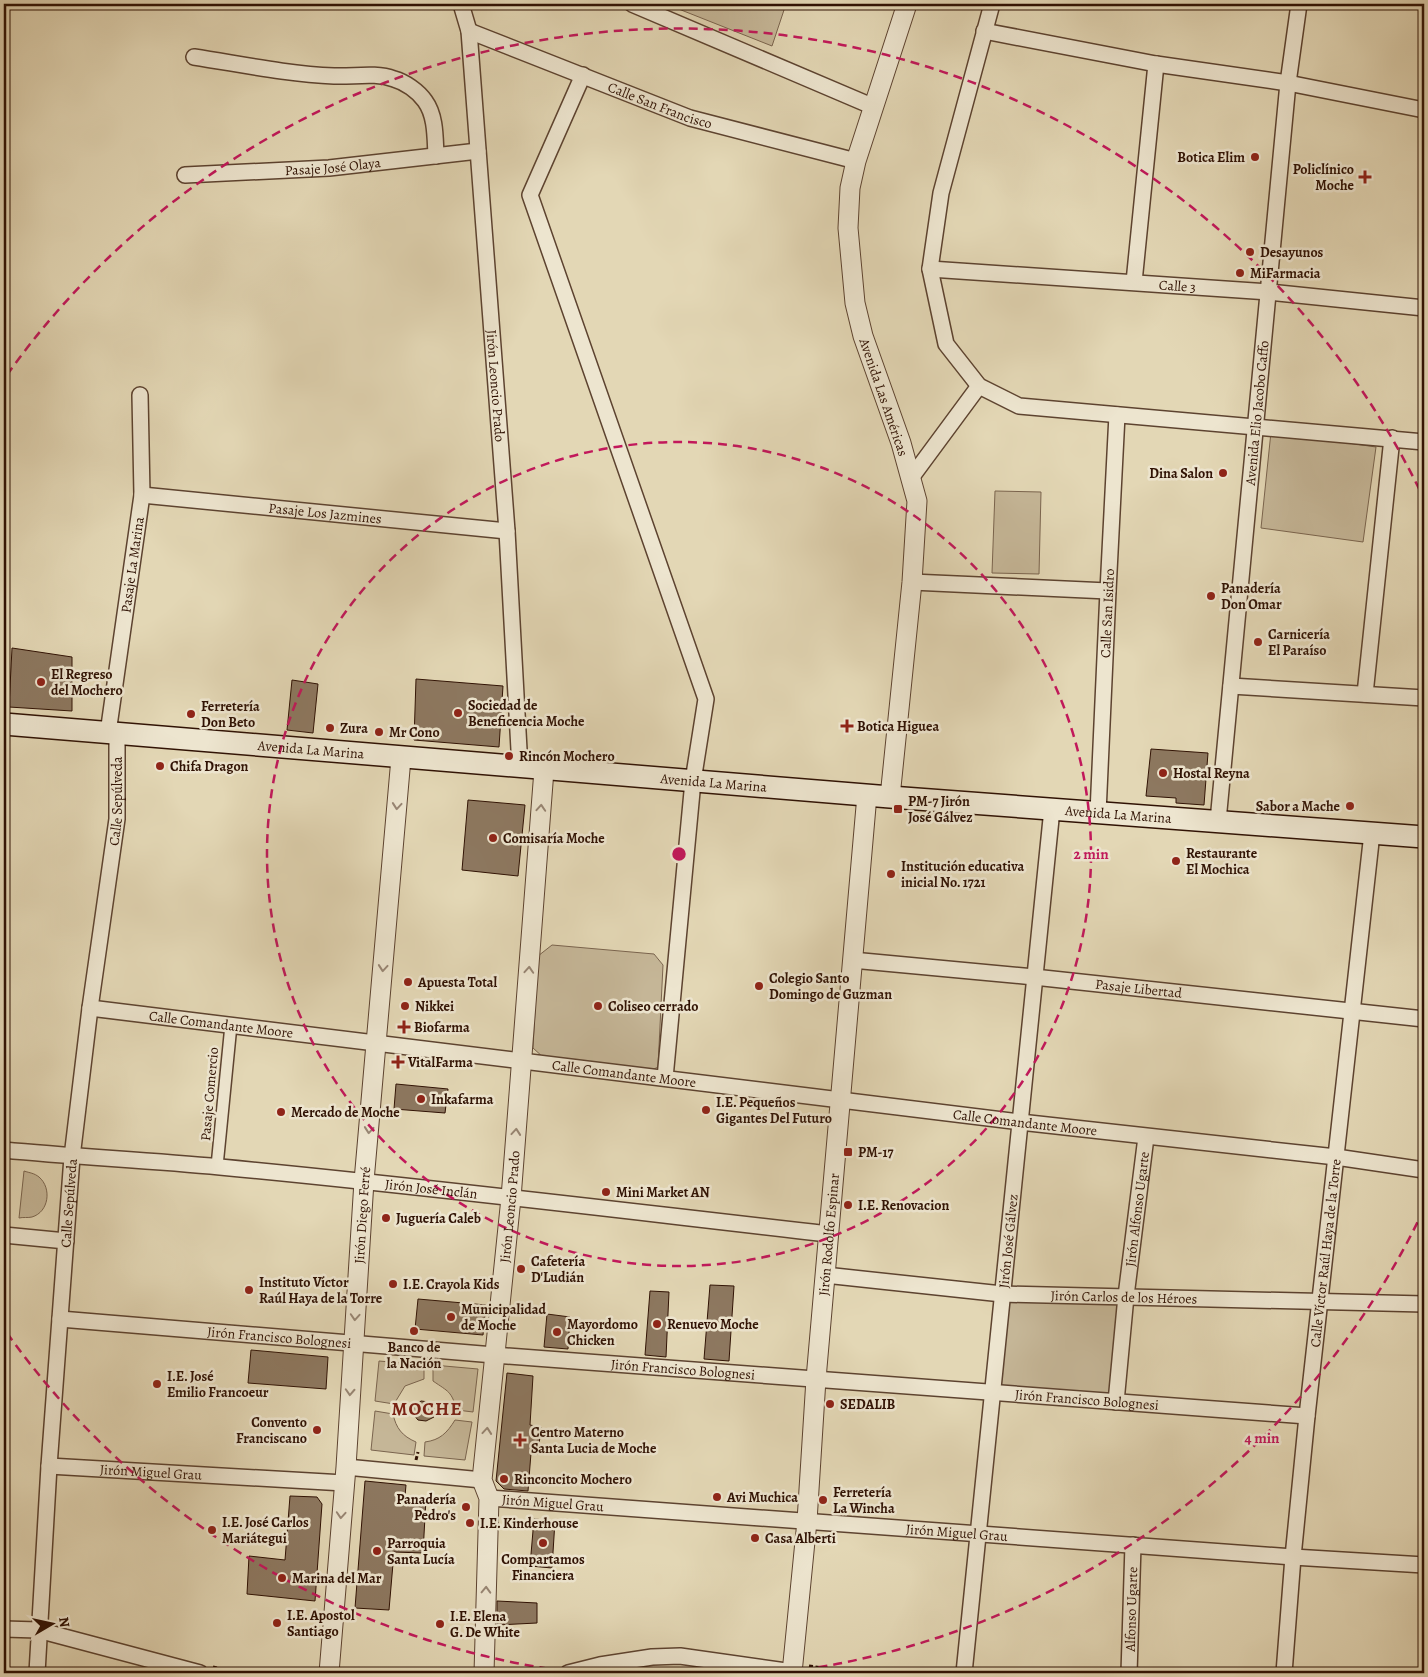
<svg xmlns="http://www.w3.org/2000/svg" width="1428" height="1677" font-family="Alegreya,serif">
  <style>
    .green { fill: #c5b697; stroke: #7a644e }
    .building { fill: #8d7860; stroke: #301204 }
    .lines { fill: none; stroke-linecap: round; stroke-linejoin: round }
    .pedestrian-casing { stroke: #5d4330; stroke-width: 14 }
    .minor-casing { stroke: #5d4330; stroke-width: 18 }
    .tertiary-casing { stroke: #5d4330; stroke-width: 21 }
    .secondary-casing { stroke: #301204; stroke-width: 24 }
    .path { stroke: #301204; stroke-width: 3; stroke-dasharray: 4 2.5; stroke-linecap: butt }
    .pedestrian { stroke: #ede5cf; stroke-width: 11 }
    .minor { stroke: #ede5cf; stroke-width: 15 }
    .tertiary { stroke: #ede5cf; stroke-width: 19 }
    .secondary { stroke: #ede5cf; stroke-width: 21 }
    .oneway { stroke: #988674 }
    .ring { fill: none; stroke: #c2185b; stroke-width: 2.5; stroke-dasharray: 9 6 }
    .poi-dot { fill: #8f2418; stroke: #ede5cf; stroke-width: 2 }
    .labels { text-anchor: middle; stroke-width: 5; stroke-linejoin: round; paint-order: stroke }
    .street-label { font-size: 14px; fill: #301204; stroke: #ede5cf }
    .poi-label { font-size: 14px; font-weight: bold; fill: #301204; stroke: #ede5cf; text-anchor: start }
    .district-label { font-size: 19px; font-weight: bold; letter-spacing: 1px; fill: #7a1f14; stroke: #ede5cf }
    .centre { fill: #c2185b; stroke: #ede5cf; stroke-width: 2.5 }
    .ring-label { font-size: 15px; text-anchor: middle; font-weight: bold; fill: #c2185b; stroke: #ede5cf; stroke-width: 5; stroke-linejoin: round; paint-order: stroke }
  </style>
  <rect width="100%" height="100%" fill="#e3d7b5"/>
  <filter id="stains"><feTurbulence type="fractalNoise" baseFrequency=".004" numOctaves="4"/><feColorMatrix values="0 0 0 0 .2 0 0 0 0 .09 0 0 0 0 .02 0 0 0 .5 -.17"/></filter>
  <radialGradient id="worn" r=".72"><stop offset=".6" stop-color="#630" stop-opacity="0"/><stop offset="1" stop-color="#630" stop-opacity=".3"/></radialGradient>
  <g class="green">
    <path d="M666,4H786L772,46Z"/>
    <path d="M1271,432L1376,447L1363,542L1261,528Z"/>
    <path d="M995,491L1041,492L1039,574L992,573Z"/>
    <path d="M552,945L654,954L663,965L658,1067L650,1071L544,1058L533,1048L538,956Z"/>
    <path d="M24,1171C30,1173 34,1173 39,1177C52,1188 49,1212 32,1217C28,1218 23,1217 19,1218Z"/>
    <path d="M1007,1297L1122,1300L1112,1398L997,1390Z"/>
    <path d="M379,1361L424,1365V1379L405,1386L394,1404L375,1401Z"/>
    <path d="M433,1365L478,1369L473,1412L457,1410C451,1391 449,1392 433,1381Z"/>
    <path d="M375,1411L393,1414C396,1428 402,1436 416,1442L414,1455L371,1450Z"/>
    <path d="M455,1420L472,1422L465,1460L424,1456L425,1442C440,1440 447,1433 455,1420Z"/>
  </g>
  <g class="building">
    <path d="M12,648L72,657V711L9,707Z"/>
    <path d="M416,679L503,686L499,747L414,740Z"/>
    <path d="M292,680L318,684L313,733L287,730Z"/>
    <path d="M1151,749L1208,753L1204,805L1176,803V798L1146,796Z"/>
    <path d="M468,800L525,805L518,876L462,870Z"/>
    <path d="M396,1084L448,1089L445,1113L394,1109Z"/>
    <path d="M710,1285L734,1286L729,1361L704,1359Z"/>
    <path d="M650,1291L669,1292L666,1357L645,1355Z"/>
    <path d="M418,1299L486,1305L483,1335L415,1329Z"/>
    <path d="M547,1314L570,1317L568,1349L544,1347Z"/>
    <path d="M251,1350L328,1357L326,1389L248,1383Z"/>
    <path d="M507,1373L533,1376L530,1425L541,1427L538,1454L531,1453L528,1491L504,1489L496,1481Z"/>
    <path d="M421,1401L429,1402L434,1408V1417L426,1421L418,1420L413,1414L414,1406Z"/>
    <path d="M365,1481L406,1485L405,1496L426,1499L423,1553L394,1552L389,1610L355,1608Z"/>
    <path d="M290,1496L317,1497L322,1504L315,1601L247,1594L249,1556L285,1560Z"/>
    <path d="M534,1519L555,1521L552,1568L530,1566Z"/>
    <path d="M497,1601L537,1603V1623L497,1625Z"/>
  </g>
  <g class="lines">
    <g class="pedestrian-casing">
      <path id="pedestrian" d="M217,1166L231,1025"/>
    </g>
    <g class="minor-casing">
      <g id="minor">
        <path id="s1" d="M461,4L469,31L507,531L520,768"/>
        <path d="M632,4L874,107"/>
        <path d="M992,4L941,193L930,269L946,344L979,386L1019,406L1424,442"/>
        <path id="s2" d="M469,31L690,118L856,161"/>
        <path d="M984,31L1156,64L1288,83L1424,110"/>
        <path d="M194,57C240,64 287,74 334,76C354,77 375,72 394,79C405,82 418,91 425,101C436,116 435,138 436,156"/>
        <path d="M583,75L530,195L706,699L693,781L665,1078"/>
        <path id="s3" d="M185,175L329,168L478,151"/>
        <path id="s4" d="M930,269L1269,292L1424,308"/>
        <path d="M1134,282L1156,64"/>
        <path d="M911,478L979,386"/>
        <path id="s5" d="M142,495L507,531"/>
        <path d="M912,582L1108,591"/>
        <path d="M1231,686L1424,698"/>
        <path d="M1365,694L1392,438"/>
        <path id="s6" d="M108,733L142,495L140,395"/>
        <path id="s7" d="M1098,813L1108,591L1117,415"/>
        <path id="s8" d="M1218,821L1288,83L1299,4"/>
        <path id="s9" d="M852,960L1034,977L1424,1019"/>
        <path id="s10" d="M90,1008L1020,1122L1336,1157L1424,1170"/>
        <path id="s11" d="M4,1150C76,1157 148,1160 220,1167C423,1186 626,1211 828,1234"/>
        <path d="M4,1235L66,1241"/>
        <path id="s12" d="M825,1275L1002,1294L1424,1304"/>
        <path id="s13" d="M60,1319L494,1355L1307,1416"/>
        <path id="s14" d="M1116,1402L1126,1296L1146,1137"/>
        <path id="s15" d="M49,1466L344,1483"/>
        <path d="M346,1467L482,1480"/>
        <path id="s16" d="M489,1498L1293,1557L1424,1565"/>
        <path d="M4,1629L38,1630L200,1673"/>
        <path id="s17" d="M37,1673L49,1466L72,1157L90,1008L117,819V734"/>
        <path d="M568,1673L600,1665L652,1657L680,1656L793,1672"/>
        <path id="s18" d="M964,1673L1052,809"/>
        <path id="s19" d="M1129,1673L1133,1545"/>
        <path id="s20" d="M1284,1673L1293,1557L1307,1416L1372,833"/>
      </g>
    </g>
    <g class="tertiary-casing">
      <g id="tertiary">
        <path d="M890,797L912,582L917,501L901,443L863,336L855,303L848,228L850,188L856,161L907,4"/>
        <path id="s21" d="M329,1673L346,1467L364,1181L401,758"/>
        <path id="s22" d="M484,1673L489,1498L482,1480L511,1198L544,770"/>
        <path id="s23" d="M792,1673L807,1521L816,1379L867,795"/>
      </g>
    </g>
    <g class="secondary-casing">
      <g id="secondary">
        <path id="s24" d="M4,724L890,797L1424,837"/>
      </g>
    </g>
    <g class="path">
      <path d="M416,1460L418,1452"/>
      <path d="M809,1666L829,1669L834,1673"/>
      <path d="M213,1667L238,1673"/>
      <path d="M536,1673L554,1669"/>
    </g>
    <use href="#pedestrian" class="pedestrian"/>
    <use href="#minor" class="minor"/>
    <use href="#tertiary" class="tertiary"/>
    <use href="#secondary" class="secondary"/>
  </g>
  <defs><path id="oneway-chevron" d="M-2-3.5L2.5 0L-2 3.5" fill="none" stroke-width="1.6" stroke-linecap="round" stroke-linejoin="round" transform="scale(1.25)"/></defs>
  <g class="oneway">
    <use href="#oneway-chevron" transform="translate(397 806) rotate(95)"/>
    <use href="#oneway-chevron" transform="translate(541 808) rotate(-86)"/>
    <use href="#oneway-chevron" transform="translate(383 968) rotate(95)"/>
    <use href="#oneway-chevron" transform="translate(529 970) rotate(-86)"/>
    <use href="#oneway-chevron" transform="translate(369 1130) rotate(95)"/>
    <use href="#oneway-chevron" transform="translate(516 1132) rotate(-85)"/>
    <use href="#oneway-chevron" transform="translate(355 1317) rotate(94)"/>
    <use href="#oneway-chevron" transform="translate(350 1392) rotate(93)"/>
    <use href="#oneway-chevron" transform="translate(487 1431) rotate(-85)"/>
    <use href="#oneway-chevron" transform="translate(341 1515) rotate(94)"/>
    <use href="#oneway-chevron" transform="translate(486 1590) rotate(-88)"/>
  </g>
  <g class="ring">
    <circle cx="679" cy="854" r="412"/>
    <path d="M1424 1209A825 825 0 0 1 780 1673M578 1673A825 825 0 0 1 7 1333M7 375A825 825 0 0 1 1424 499"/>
  </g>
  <g class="poi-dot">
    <circle cx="1255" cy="157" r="5"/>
    <path d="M1362.5 169.5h5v5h5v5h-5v5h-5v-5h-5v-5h5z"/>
    <circle cx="1250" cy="252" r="5"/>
    <circle cx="1240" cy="273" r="5"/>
    <circle cx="1223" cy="473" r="5"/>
    <circle cx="1211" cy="596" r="5"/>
    <circle cx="1258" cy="642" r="5"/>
    <circle cx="41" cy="682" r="5"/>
    <circle cx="458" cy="713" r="5"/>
    <circle cx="191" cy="714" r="5"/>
    <path d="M844.5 718.5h5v5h5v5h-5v5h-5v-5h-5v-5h5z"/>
    <circle cx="330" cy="728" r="5"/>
    <circle cx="379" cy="732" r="5"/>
    <circle cx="509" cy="756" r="5"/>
    <circle cx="160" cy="766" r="5"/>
    <circle cx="1163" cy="773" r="5"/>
    <circle cx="1350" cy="806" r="5"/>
    <rect x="893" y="804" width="10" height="10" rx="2.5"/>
    <circle cx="493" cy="838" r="5"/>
    <circle cx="1176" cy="861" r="5"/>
    <circle cx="891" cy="874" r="5"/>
    <circle cx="408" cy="982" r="5"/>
    <circle cx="759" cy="986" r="5"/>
    <circle cx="405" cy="1006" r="5"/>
    <circle cx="598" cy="1006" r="5"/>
    <path d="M401.5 1019.5h5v5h5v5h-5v5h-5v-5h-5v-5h5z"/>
    <path d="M395.5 1054.5h5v5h5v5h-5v5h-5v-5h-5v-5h5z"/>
    <circle cx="421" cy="1099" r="5"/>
    <circle cx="706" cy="1110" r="5"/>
    <circle cx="281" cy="1112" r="5"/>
    <rect x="843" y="1147" width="10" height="10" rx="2.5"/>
    <circle cx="606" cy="1192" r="5"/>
    <circle cx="848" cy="1205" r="5"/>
    <circle cx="386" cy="1218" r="5"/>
    <circle cx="521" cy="1269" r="5"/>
    <circle cx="393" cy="1284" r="5"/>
    <circle cx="249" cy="1290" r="5"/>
    <circle cx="451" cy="1317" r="5"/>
    <circle cx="657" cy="1324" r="5"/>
    <circle cx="414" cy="1331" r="5"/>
    <circle cx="557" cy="1332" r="5"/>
    <circle cx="157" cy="1384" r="5"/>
    <circle cx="830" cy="1404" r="5"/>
    <circle cx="317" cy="1430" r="5"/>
    <path d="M517.5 1432.5h5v5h5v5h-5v5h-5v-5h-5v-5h5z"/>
    <circle cx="504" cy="1479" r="5"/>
    <circle cx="717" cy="1497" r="5"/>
    <circle cx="823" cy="1500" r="5"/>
    <circle cx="466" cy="1507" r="5"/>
    <circle cx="470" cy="1523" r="5"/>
    <circle cx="212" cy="1530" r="5"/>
    <circle cx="755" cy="1538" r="5"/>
    <circle cx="543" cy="1543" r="5"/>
    <circle cx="377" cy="1551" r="5"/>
    <circle cx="282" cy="1578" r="5"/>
    <circle cx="277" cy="1623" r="5"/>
    <circle cx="440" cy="1624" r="5"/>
  </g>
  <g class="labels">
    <g class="street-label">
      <text dy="5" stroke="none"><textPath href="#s2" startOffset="205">Calle San Francisco</textPath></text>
      <text dy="5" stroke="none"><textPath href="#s3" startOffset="148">Pasaje José Olaya</textPath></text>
      <text dy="5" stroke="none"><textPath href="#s4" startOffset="248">Calle 3</textPath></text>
      <text dy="5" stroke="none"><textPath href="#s1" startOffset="384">Jirón Leoncio Prado</textPath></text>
      <text transform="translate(884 397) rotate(71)" y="5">Avenida Las Américas</text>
      <text dy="5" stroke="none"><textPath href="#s8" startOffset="410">Avenida Elio Jacobo Caffo</textPath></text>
      <text dy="5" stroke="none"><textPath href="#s5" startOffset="184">Pasaje Los Jazmines</textPath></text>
      <text dy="5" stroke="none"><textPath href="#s6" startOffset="170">Pasaje La Marina</textPath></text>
      <text dy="5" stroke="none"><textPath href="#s7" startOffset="200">Calle San Isidro</textPath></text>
      <text dy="5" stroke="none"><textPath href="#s24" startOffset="308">Avenida La Marina</textPath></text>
      <text dy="5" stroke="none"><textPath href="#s24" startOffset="712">Avenida La Marina</textPath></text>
      <text dy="5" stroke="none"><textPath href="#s17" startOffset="876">Calle Sepúlveda</textPath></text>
      <text dy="5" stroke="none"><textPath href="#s24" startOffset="1118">Avenida La Marina</textPath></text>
      <text dy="5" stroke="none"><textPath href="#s9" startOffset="288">Pasaje Libertad</textPath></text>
      <text dy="5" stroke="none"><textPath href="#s10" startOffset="132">Calle Comandante Moore</textPath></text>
      <text dy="5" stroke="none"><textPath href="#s10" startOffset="538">Calle Comandante Moore</textPath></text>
      <text transform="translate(209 1094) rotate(-85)" y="5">Pasaje Comercio</text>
      <text dy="5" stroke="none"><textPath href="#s10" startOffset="942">Calle Comandante Moore</textPath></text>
      <text dy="5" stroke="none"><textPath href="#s11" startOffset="429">Jirón José Inclán</textPath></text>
      <text dy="5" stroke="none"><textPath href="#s17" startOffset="471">Calle Sepúlveda</textPath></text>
      <text dy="5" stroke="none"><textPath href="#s22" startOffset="469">Jirón Leoncio Prado</textPath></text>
      <text dy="5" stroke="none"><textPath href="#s14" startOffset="194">Jirón Alfonso Ugarte</textPath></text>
      <text dy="5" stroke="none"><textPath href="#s21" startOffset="459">Jirón Diego Ferré</textPath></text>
      <text dy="5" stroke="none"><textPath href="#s23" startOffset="440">Jirón Rodolfo Espinar</textPath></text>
      <text dy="5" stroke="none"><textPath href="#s18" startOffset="434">Jirón José Gálvez</textPath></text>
      <text dy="5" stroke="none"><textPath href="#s20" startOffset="422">Calle Víctor Raúl Haya de la Torre</textPath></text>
      <text dy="5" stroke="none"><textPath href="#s12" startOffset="300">Jirón Carlos de los Héroes</textPath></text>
      <text dy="5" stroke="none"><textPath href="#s13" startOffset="220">Jirón Francisco Bolognesi</textPath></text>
      <text dy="5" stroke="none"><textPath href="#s13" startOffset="625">Jirón Francisco Bolognesi</textPath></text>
      <text dy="5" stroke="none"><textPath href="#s13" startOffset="1030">Jirón Francisco Bolognesi</textPath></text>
      <text dy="5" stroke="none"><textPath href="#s15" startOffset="102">Jirón Miguel Grau</textPath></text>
      <text dy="5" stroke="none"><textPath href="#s16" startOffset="64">Jirón Miguel Grau</textPath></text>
      <text dy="5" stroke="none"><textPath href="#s16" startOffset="469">Jirón Miguel Grau</textPath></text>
      <text dy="5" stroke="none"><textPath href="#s19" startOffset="64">Alfonso Ugarte</textPath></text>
    </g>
    <g class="poi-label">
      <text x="1245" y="162" text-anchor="end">Botica Elim</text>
      <text x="1354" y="174" text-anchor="end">Policlínico<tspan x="1354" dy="16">Moche</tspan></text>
      <text x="1260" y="257">Desayunos</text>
      <text x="1250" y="278">MiFarmacia</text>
      <text x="1213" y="478" text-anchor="end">Dina Salon</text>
      <text x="1221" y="593">Panadería<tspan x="1221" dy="16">Don Omar</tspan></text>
      <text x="1268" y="639">Carnicería<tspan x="1268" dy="16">El Paraíso</tspan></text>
      <text x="51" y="679">El Regreso<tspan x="51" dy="16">del Mochero</tspan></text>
      <text x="468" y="710">Sociedad de<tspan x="468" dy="16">Beneficencia Moche</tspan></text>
      <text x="201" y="711">Ferretería<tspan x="201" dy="16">Don Beto</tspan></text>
      <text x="857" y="731">Botica Higuea</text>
      <text x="340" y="733">Zura</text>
      <text x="389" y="737">Mr Cono</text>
      <text x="519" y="761">Rincón Mochero</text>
      <text x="170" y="771">Chifa Dragon</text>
      <text x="1173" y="778">Hostal Reyna</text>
      <text x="908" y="806">PM-7 Jirón<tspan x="908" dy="16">José Gálvez</tspan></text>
      <text x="1340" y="811" text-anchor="end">Sabor a Mache</text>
      <text x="503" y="843">Comisaría Moche</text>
      <text x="1186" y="858">Restaurante<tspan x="1186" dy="16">El Mochica</tspan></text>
      <text x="901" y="871">Institución educativa<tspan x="901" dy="16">inicial No. 1721</tspan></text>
      <text x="769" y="983">Colegio Santo<tspan x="769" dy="16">Domingo de Guzman</tspan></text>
      <text x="418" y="987">Apuesta Total</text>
      <text x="415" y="1011">Nikkei</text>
      <text x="608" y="1011">Coliseo cerrado</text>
      <text x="414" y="1032">Biofarma</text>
      <text x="408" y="1067">VitalFarma</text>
      <text x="431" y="1104">Inkafarma</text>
      <text x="716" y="1107">I.E. Pequeños<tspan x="716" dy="16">Gigantes Del Futuro</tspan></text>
      <text x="291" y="1117">Mercado de Moche</text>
      <text x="858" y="1157">PM-17</text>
      <text x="616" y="1197">Mini Market AN</text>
      <text x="858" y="1210">I.E. Renovacion</text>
      <text x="396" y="1223">Juguería Caleb</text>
      <text x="531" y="1266">Cafetería<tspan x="531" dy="16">D'Ludián</tspan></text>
      <text x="259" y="1287">Instituto Víctor<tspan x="259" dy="16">Raúl Haya de la Torre</tspan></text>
      <text x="403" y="1289">I.E. Crayola Kids</text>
      <text x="461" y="1314">Municipalidad<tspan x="461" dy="16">de Moche</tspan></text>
      <text x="567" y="1329">Mayordomo<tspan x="567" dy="16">Chicken</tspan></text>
      <text x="667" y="1329">Renuevo Moche</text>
      <text x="414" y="1352" text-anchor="middle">Banco de<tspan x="414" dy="16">la Nación</tspan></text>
      <text x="167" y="1381">I.E. José<tspan x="167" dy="16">Emilio Francoeur</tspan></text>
      <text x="840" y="1409">SEDALIB</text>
      <text x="307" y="1427" text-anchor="end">Convento<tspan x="307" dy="16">Franciscano</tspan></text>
      <text x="531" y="1437">Centro Materno<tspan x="531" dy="16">Santa Lucia de Moche</tspan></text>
      <text x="514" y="1484">Rinconcito Mochero</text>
      <text x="833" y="1497">Ferretería<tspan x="833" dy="16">La Wincha</tspan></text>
      <text x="727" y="1502">Avi Muchica</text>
      <text x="456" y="1504" text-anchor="end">Panadería<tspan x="456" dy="16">Pedro's</tspan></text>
      <text x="222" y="1527">I.E. José Carlos<tspan x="222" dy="16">Mariátegui</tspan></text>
      <text x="480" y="1528">I.E. Kinderhouse</text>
      <text x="765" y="1543">Casa Alberti</text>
      <text x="387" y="1548">Parroquia<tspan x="387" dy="16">Santa Lucía</tspan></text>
      <text x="543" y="1564" text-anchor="middle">Compartamos<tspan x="543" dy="16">Financiera</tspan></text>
      <text x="292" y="1583">Marina del Mar</text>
      <text x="287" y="1620">I.E. Apostol<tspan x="287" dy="16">Santiago</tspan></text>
      <text x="450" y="1621">I.E. Elena<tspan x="450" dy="16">G. De White</tspan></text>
    </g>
    <g class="district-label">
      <text x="427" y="1415">MOCHE</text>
    </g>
  </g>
  <circle cx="679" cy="854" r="8" class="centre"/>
  <g class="ring-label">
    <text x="1091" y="859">2 min</text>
    <text x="1262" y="1443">4 min</text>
  </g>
  <rect width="1428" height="1677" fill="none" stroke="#e3d7b5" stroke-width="20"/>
  <rect x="5" y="5" width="1418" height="1667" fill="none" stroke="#301204" stroke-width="2.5"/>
  <rect x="10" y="10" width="1408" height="1657" fill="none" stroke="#301204"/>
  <g transform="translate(52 1624) rotate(81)" stroke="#ede5cf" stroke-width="4" paint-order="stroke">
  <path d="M0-4L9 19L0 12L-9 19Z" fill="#301204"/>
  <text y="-8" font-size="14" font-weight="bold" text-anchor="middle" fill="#301204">N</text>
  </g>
  <rect width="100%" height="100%" filter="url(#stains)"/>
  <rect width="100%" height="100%" fill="url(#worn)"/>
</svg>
